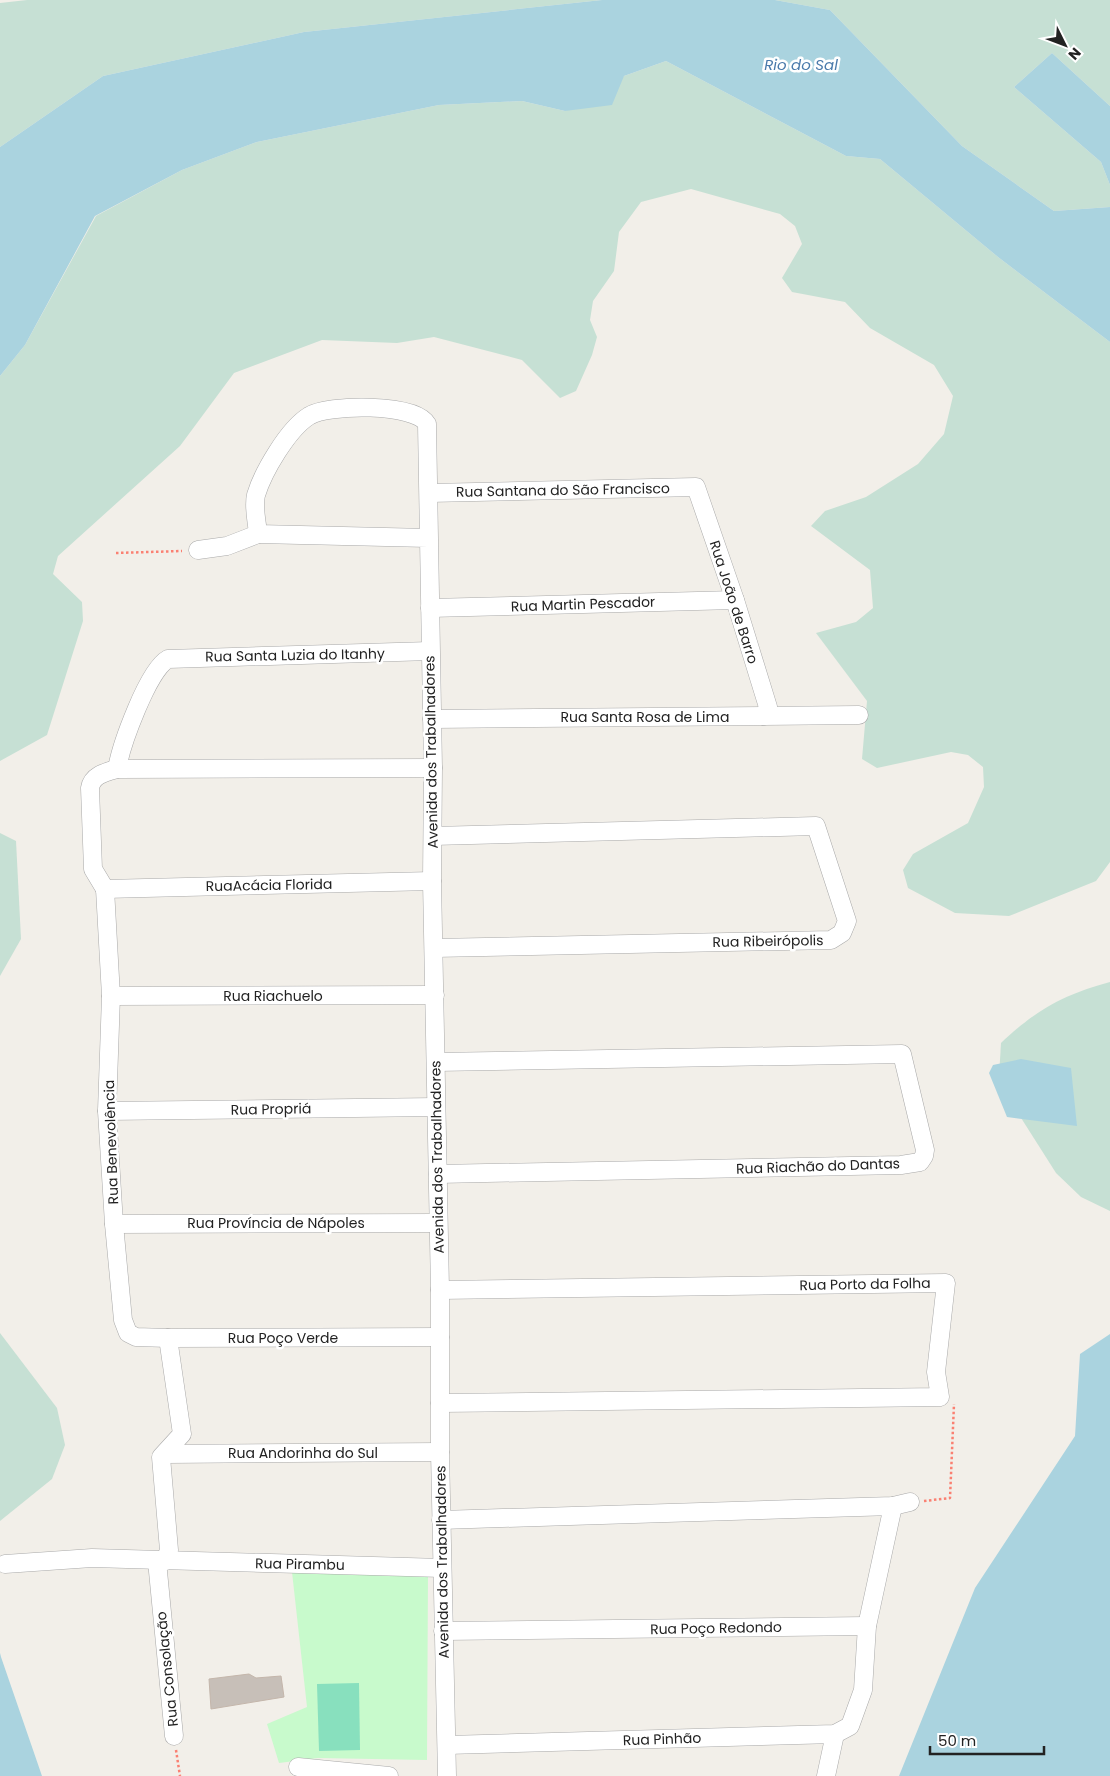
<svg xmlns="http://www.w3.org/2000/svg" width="1110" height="1776" font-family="Poppins,sans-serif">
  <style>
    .wetland { fill: #c6e0d4 }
    .park { fill: #c8facc }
    .pitch { fill: #88e0be }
    .water { fill: #aad3df }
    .building { fill: #c7bfb8; stroke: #c4b6ab }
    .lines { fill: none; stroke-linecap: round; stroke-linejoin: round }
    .minor-casing { stroke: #a9a9a9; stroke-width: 19 }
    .path { stroke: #fa8072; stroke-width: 2.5; stroke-dasharray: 2.5 2.5; stroke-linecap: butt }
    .minor { stroke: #fff; stroke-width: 18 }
    .labels { text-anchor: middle; stroke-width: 5; stroke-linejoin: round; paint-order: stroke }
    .street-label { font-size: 14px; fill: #222; stroke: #fff }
    .water-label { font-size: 15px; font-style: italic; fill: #4a7aab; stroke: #fff }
  </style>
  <rect width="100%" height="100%" fill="#f2efe9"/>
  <g class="wetland">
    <path d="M27,0H602L304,32L103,76L0,147V3Z"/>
    <path d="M775,0H1110V106L1052,53L1014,87L1101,162L1110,185V207L1054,211L962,146L830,10Z"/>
    <path d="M666,61L846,156L880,159L998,257L1110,342V862L1096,881L1009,916L955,913L908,888L903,870L913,854L968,823L984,787L983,767L968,755L951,752L877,768L862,759L867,701L816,633L856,622L873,608L870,570L811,526L825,511L866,497L918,464L944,434L953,396L934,365L870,328L845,302L792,292L782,278L802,244L795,226L780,214L691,189L641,202L619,232L614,271L593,301L590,320L597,337L592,355L576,391L560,398L522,360L434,337L397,343L322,340L234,373L180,446L58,556L53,574L82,602L83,621L47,735L0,761V376L25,345L96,216L182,170L257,142L439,105L522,101L565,111L624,76Z"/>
    <path d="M0,833L16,841L21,939L0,976Z"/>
    <path d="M1110,982V1211L1081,1197L1056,1173L1004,1091L999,1077L1001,1043C1037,1009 1063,995 1110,982Z"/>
    <path d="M0,1333L57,1408L65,1445L52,1479L0,1521Z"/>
  </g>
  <path class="park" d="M292,1572L428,1574L427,1760L318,1758L279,1763L267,1724L307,1707Z"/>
  <path class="pitch" d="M359,1683L360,1750L319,1751L317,1684Z"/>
  <g class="water">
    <path d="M602,0H775L830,10L962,146L1054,211L1110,207V342L998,257L880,159L846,156L666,61L624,76L612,105L565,111L522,101L439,105L257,142L182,170L95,216L25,345L0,376V147L103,76L304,32Z"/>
    <path d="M1052,53L1110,106V185L1101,162L1014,87Z"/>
    <path d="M1021,1059L1071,1068L1077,1126L1007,1117L989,1073L993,1065Z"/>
    <path d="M1110,1334V1776H899L975,1588L1075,1436L1080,1354Z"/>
    <path d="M0,1653L1,1657L42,1776H0Z"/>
  </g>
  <path class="building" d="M249,1674L256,1678L281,1676L284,1697L211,1709L209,1679Z"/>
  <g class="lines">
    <g class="minor-casing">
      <g id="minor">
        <path d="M429,493L696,487L735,600L768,707L764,716"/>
        <path d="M428,538L258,534C257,521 253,507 256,495C263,472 288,429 309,416C327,404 416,403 427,424L433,768L432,881L440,1290V1452L447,1776"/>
        <path d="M198,550L227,546L258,534"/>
        <path d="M430,608L735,600"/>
        <path d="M432,719L859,715"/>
        <path d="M117,769C121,745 148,670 168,659L430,651"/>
        <path d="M433,836L816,826L847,921L842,933L831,940L434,948"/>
        <path d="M105,889L111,996L107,1111L114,1224L123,1320L128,1333L136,1337L168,1338L440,1337"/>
        <path d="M105,889L93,869L90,788C92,775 106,772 117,769L433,768"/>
        <path d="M105,889L432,881"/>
        <path d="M111,996L435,995"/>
        <path d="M436,1062L902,1054L925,1150L924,1156L920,1162L901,1165L438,1174"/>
        <path d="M107,1111L436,1107"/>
        <path d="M114,1224L438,1223"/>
        <path d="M440,1290L946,1283L936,1372L940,1397L440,1403"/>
        <path d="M166,1454L440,1452"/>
        <path d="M441,1520L893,1506L910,1502"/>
        <path d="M157,1561L174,1736"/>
        <path d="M165,1561L169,1550L161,1457L182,1434L168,1338"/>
        <path d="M5,1564L92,1558L442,1568"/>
        <path d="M443,1631L867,1626"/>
        <path d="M447,1745L835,1734L850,1726L863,1690L867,1626L893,1506"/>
        <path d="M298,1767L389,1776"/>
        <path d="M826,1776L835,1734"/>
      </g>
    </g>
    <g class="path">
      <path d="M116,553L182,551"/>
      <path d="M924,1501L950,1498L954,1404"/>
      <path d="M176,1750L180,1776"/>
    </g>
    <use href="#minor" class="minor"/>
  </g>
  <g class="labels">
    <g class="street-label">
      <text transform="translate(563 490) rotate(-1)" y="5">Rua Santana do São Francisco</text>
      <text transform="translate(734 602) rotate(72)" y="5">Rua João de Barro</text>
      <text transform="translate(583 604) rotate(-2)" y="5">Rua Martin Pescador</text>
      <text transform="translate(295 655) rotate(-1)" y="5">Rua Santa Luzia do Itanhy</text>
      <text x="645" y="722">Rua Santa Rosa de Lima</text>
      <text transform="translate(431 752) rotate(-91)" y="5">Avenida dos Trabalhadores</text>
      <text transform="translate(269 885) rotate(-1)" y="5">RuaAcácia Florida</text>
      <text transform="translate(768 941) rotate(-1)" y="5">Rua Ribeirópolis</text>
      <text x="273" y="1001">Rua Riachuelo</text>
      <text transform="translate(271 1109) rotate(-1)" y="5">Rua Propriá</text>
      <text transform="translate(111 1142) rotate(-92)" y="5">Rua Benevolência</text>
      <text transform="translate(437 1157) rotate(-91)" y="5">Avenida dos Trabalhadores</text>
      <text transform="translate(818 1166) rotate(-2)" y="5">Rua Riachão do Dantas</text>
      <text x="276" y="1228">Rua Província de Nápoles</text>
      <text transform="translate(865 1284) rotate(-1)" y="5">Rua Porto da Folha</text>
      <text x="283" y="1343">Rua Poço Verde</text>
      <text x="303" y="1458">Rua Andorinha do Sul</text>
      <text transform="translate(442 1562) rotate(-91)" y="5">Avenida dos Trabalhadores</text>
      <text transform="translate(300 1564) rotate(1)" y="5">Rua Pirambu</text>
      <text transform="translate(716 1628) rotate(-1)" y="5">Rua Poço Redondo</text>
      <text transform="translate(167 1669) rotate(-96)" y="5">Rua Consolação</text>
      <text transform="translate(662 1739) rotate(-2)" y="5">Rua Pinhão</text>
    </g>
    <g class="water-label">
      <text x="801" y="70">Rio do Sal</text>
    </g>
  </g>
  <g transform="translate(1065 45) rotate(132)" stroke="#ffffff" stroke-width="4" paint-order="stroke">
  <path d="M0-4L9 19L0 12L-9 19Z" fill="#222222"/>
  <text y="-8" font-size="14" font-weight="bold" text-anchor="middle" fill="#222222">N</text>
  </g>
  <path d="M930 1746v8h114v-8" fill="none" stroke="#222222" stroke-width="2.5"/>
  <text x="938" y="1746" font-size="15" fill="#222222" stroke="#ffffff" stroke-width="4" paint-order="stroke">50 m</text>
</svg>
